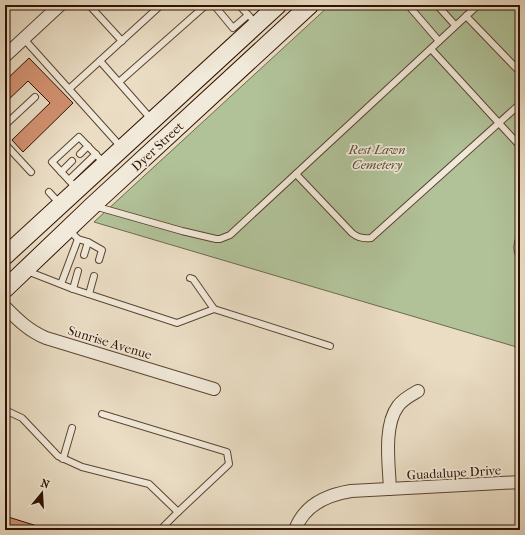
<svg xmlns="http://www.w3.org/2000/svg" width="525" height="535" font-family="'IM FELL French Canon',serif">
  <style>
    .green { fill: #b1c299; stroke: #6f6a4e }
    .building { fill: #d39272; stroke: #2d1202 }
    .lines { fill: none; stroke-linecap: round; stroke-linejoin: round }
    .lane-casing { stroke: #5c4532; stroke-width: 8 }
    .street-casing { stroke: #5c4532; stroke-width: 14 }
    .secondary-casing { stroke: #2d1202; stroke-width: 19 }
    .lane { stroke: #f1e9d9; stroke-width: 6 }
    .street { stroke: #f1e9d9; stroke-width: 12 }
    .secondary { stroke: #f1e9d9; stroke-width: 17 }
    .labels { text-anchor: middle; stroke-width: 3.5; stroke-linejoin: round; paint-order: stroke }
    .street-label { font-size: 13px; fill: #2d1202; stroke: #f1e9d9 }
    .park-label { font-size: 13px; font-style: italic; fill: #5b5037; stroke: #f1e9d9 }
  </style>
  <rect width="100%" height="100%" fill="#eaddc4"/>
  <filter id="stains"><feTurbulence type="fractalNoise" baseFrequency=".005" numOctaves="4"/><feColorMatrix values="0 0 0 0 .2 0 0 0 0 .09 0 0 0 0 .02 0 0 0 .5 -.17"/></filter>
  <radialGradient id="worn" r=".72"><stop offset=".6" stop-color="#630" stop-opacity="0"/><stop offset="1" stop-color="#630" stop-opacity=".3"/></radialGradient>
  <path class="green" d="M330,5H520V348L94,222Z"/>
  <g class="building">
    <path d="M29,58L73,103L23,152L12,140L50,103L28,81L5,103V81Z"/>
    <path d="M5,516L50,530H5Z"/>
  </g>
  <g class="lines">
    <g class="lane-casing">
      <g id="lane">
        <path d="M89,5L122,41"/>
        <path d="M214,5L233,28L248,15"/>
        <path d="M239,5L250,17"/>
        <path d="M408,5L439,41"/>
        <path d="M437,5L455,25"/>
        <path d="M466,16L520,72"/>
        <path d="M24,39L122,148"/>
        <path d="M431,49L520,146"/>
        <path d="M100,61L152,120"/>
        <path d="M119,82L206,5"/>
        <path d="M69,89L161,5"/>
        <path d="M5,125L35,97"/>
        <path d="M5,144L31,172"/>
        <path d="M80,154L88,146"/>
        <path d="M61,172L72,161"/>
        <path d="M296,174L352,233C358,238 364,239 371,238L520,104"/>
        <path d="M69,180L96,154"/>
        <path d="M77,189L52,162L79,137L104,163"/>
        <path d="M49,192L60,204"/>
        <path d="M94,206L182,231L216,239H220L230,235L478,5"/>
        <path d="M69,230L78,239L88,242L102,250L99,260"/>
        <path d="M520,236C517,243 516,250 520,257"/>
        <path d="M84,255L88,242"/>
        <path d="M27,271L73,289L177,323L214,309"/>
        <path d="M190,278L193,279L214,309L330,346"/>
        <path d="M61,284L78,239"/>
        <path d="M73,289L78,271"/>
        <path d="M89,294L94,276"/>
        <path d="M5,410L22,418L58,456L82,467L149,484L178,512L160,530"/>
        <path d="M102,414L227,452L229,464L178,512"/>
        <path d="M63,459L72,428"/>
      </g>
    </g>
    <g class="street-casing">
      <g id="street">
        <path d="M5,56L60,5"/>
        <path d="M5,307C18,320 29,331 46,338L214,389"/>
        <path d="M390,489C389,465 383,426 398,406C403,399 411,395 418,391"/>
        <path d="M295,530C304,505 326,495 351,491L520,482"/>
      </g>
    </g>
    <g class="secondary-casing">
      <g id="secondary">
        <path d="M5,256L278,5"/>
        <path d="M5,289L93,205L310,5"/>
      </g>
    </g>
    <use href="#lane" class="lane"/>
    <use href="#street" class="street"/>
    <use href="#secondary" class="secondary"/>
  </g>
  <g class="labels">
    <g class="street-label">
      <text transform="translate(157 146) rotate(-43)" y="5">Dyer Street</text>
      <text transform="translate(110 342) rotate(17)" y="5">Sunrise Avenue</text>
      <text transform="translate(454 472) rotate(-3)" y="5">Guadalupe Drive</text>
    </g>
    <g class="park-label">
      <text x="377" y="154">Rest Lawn<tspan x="377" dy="15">Cemetery</tspan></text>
    </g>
  </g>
  <rect width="525" height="535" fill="none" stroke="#eaddc4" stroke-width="20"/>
  <rect x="6" y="6" width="513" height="523" fill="none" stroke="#2d1202" stroke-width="2"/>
  <rect x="10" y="10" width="505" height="515" fill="none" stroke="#2d1202"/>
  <g transform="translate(42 493) rotate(18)" stroke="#f1e9d9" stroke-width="3" paint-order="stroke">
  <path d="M0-3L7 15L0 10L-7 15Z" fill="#2d1202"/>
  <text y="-6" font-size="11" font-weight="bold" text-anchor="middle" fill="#2d1202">N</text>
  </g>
  <rect width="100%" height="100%" filter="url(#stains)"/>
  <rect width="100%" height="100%" fill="url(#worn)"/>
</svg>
